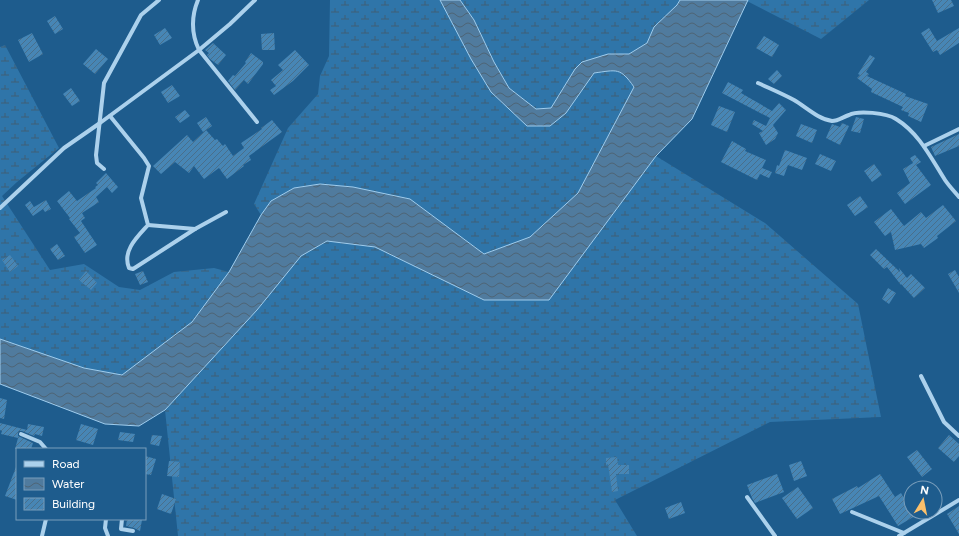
<svg xmlns="http://www.w3.org/2000/svg" width="959" height="536" font-family="Figtree,sans-serif">
  <style>
    .wetland { fill: url(#wetland-marsh) }
    .water { fill: url(#water-waves); stroke: #9fcdee }
    .building { fill: url(#building-hatch) }
    .lines { fill: none; stroke-linecap: round; stroke-linejoin: round }
    .minor { stroke: #acd1ec; stroke-width: 4 }
  </style>
  <defs>
    <pattern id="wetland-marsh" width="20" height="14" patternUnits="userSpaceOnUse"><rect width="20" height="14" fill="#2f75a9"/><path d="M1 5h8M5 5V1M11 12h8M15 12V8" fill="none" stroke="#3f5e76"/></pattern>
    <pattern id="water-waves" width="16" height="10" patternUnits="userSpaceOnUse"><rect width="16" height="10" fill="#507b9e"/><path d="M0 5q4-4 8 0t8 0" fill="none" stroke="#4e6475"/></pattern>
    <pattern id="building-hatch" width="6" height="6" patternUnits="userSpaceOnUse"><rect width="6" height="6" fill="#4786b5"/><path d="M-1 1l2-2M0 6l6-6M5 7l2-2" fill="none" stroke="#496f8b"/></pattern>
  </defs>
  <rect width="100%" height="100%" fill="#1e5c8d"/>
  <g class="wetland">
    <path d="M330,0H440L471,59L491,92L527,126H550L566,113L594,73C617,70 620,67 634,87L578,193L530,237L484,254L410,199L353,187L320,184L294,188L271,201L261,215L254,204L288,128L318,94L320,76L329,56Z"/>
    <path d="M460,0H680L677,5L654,27L647,43L629,54H608L575,69L551,108L536,109L509,88L494,62L474,20Z"/>
    <path d="M748,0H869L821,39L747,1Z"/>
    <path d="M5,45L59,148L17,182L2,196L50,270L84,264L119,287L140,290L174,272L214,268L229,272L192,322L122,375L84,368L0,339V47Z"/>
    <path d="M656,156L765,223L858,304L881,417L770,422L615,500L637,536H178L165,410L257,310L301,256L327,241L375,247L484,300H549Z"/>
  </g>
  <path class="water" d="M440,0H460L474,20L494,62L509,88L536,109L551,108L575,69L582,62L608,54H629L647,43L654,27L677,5L680,0H748L692,119L656,156L549,300H484L375,247L327,241L301,256L257,310L165,410L139,426L105,424L0,384V339L84,368L122,375L192,322L229,272L261,215L271,201L294,188L320,184L353,187L410,199L484,254L530,237L578,193L634,87C620,67 617,70 594,73L566,113L550,126H527L491,92L471,59Z"/>
  <g class="building">
    <path d="M932,0H951L954,6L938,13Z"/>
    <path d="M55,16L63,29L55,34L47,21Z"/>
    <path d="M165,28L172,38L160,45L154,35Z"/>
    <path d="M929,28L937,41L959,28V43L940,55L937,50L933,52L921,33Z"/>
    <path d="M32,33L43,54L29,62L18,40Z"/>
    <path d="M274,33L275,50H262L261,34Z"/>
    <path d="M764,36L779,45L772,57L756,48Z"/>
    <path d="M213,43L226,55L218,65L210,59L207,55L209,53L205,50Z"/>
    <path d="M96,49L108,59L95,74L83,64Z"/>
    <path d="M295,50L309,65L293,81L274,95L270,90L276,86L271,80L283,70L278,65Z"/>
    <path d="M251,53L263,62V64L248,84L244,80L235,90L228,81L233,75L235,76L246,63L245,62Z"/>
    <path d="M870,55L875,58L866,72L869,74L867,76L906,94L905,96L928,104L921,122L908,116L909,113L901,110L903,107L871,92L872,89L857,78L860,75L858,74Z"/>
    <path d="M777,70L782,76L774,84L768,79Z"/>
    <path d="M728,82L743,90L741,93L772,111L779,103L786,110L773,125L778,133L775,139L766,145L759,133L763,131L752,124L754,120L766,126L770,118L722,93Z"/>
    <path d="M172,85L180,96L168,103L161,92Z"/>
    <path d="M71,88L80,101L72,106L63,94Z"/>
    <path d="M719,106L735,112L727,132L711,125Z"/>
    <path d="M185,110L190,116L180,123L175,117Z"/>
    <path d="M206,117L212,126L203,132L197,123Z"/>
    <path d="M856,117L864,119L860,133L851,131Z"/>
    <path d="M272,120L282,132L249,156L251,160L243,165L244,166L227,179L219,168L204,179L194,166L189,173L175,162L161,174L153,166L187,135L193,142L206,130L215,140L217,139L223,146L225,144L233,156L244,148L241,143L262,129L261,128Z"/>
    <path d="M842,123L849,126L840,145L826,138L832,124L840,127Z"/>
    <path d="M801,124L817,130L812,143L796,136Z"/>
    <path d="M959,134V146L935,156L931,147Z"/>
    <path d="M732,141L746,149L745,151L766,160L762,168L772,172L769,178L760,174L757,180L721,162Z"/>
    <path d="M785,150L807,158L802,170L788,165L784,176L775,173L777,165L779,166Z"/>
    <path d="M820,154L836,161L831,171L815,164Z"/>
    <path d="M915,155L921,162L916,165L931,185L905,204L897,193L910,183L903,169L913,163L910,158Z"/>
    <path d="M874,164L882,175L872,182L864,171Z"/>
    <path d="M106,173L118,187L112,193L107,187L96,197L99,202L82,213L85,218L81,221L97,245L85,253L74,237L80,233L69,219L70,218L57,201L69,191L77,201L96,188L95,187L98,185L96,183Z"/>
    <path d="M860,196L868,207L855,216L847,205Z"/>
    <path d="M46,200L51,209L45,212L43,209L33,216L25,205L30,201L34,207Z"/>
    <path d="M943,205L956,221L937,236L938,238L924,248L921,244L895,250L891,232L885,236L874,222L891,209L904,226L921,212L926,218Z"/>
    <path d="M57,244L65,256L58,260L50,249Z"/>
    <path d="M876,249L900,272L899,268L907,278L911,274L925,288L914,298L901,284V285L887,267L884,269L870,255Z"/>
    <path d="M10,255L18,266L10,272L2,260Z"/>
    <path d="M955,270L959,277V293L948,274Z"/>
    <path d="M86,271L97,283L91,290L79,280Z"/>
    <path d="M143,271L148,282L140,285L135,274Z"/>
    <path d="M888,288L896,293L889,304L882,299Z"/>
    <path d="M0,398L7,400L4,419L0,418Z"/>
    <path d="M0,423L27,430L28,424L44,427L42,436L35,434L34,436L22,431H19L18,433V436L33,443L31,449H15L18,438L1,434L2,431L0,430Z"/>
    <path d="M81,424L98,429L93,445L76,440Z"/>
    <path d="M120,432L135,434L133,442L118,440Z"/>
    <path d="M152,435L162,436L159,446L150,444Z"/>
    <path d="M949,435L959,444V456L954,462L938,448Z"/>
    <path d="M917,450L932,469L922,477L907,457Z"/>
    <path d="M145,456L156,459L151,475L145,474Z"/>
    <path d="M617,457L618,465H629V474H616L618,491L612,492L608,464L606,465V458Z"/>
    <path d="M169,461L180,462L179,477L167,476Z"/>
    <path d="M801,461L807,476L794,481L789,465Z"/>
    <path d="M16,467H17V500L5,496Z"/>
    <path d="M777,474L784,492L755,503L752,498L747,485Z"/>
    <path d="M880,474L895,497L901,493L911,509V512H913L915,516L898,526L879,496L840,514L832,499L857,486L858,488Z"/>
    <path d="M798,487L813,508L797,519L782,498Z"/>
    <path d="M162,494L176,499L171,514L157,509Z"/>
    <path d="M681,502L685,513L669,519L665,508Z"/>
    <path d="M959,506V534L947,514Z"/>
    <path d="M127,519L142,520L140,531L134,528L126,526Z"/>
  </g>
  <g class="lines">
    <g class="minor">
      <path d="M198,0C191,17 191,33 199,50L257,122"/>
      <path d="M758,83C771,89 783,94 794,100C806,107 818,119 832,121C838,121 843,117 849,115C858,110 887,113 896,119C919,133 931,158 945,180C949,186 954,191 959,197"/>
      <path d="M110,116L144,158L149,166L141,198L148,225C137,237 122,251 129,268L133,269L195,229L226,212"/>
      <path d="M924,146L959,129"/>
      <path d="M104,169L97,163L96,155L104,83L141,15L159,0"/>
      <path d="M0,208L64,148L100,123L199,50L230,24L255,0"/>
      <path d="M148,225L195,229"/>
      <path d="M921,376L944,422L959,436"/>
      <path d="M21,434L40,442L46,449"/>
      <path d="M747,497L775,536"/>
      <path d="M852,512L904,533"/>
      <path d="M106,519L105,528L108,536"/>
      <path d="M122,519L121,529L133,531"/>
      <path d="M42,536L46,519"/>
      <path d="M899,536L959,500"/>
    </g>
  </g>
  <rect x="16" y="448" width="130" height="72" fill="#1e5c8d" stroke="#789dbb"/>
  <rect x="24" y="461" width="20" height="6" fill="#acd1ec" stroke="#789dbb"/>
  <text x="52" y="468" font-size="12" fill="#ffffff">Road</text>
  <rect x="24" y="478" width="20" height="12" fill="url(#water-waves)" stroke="#789dbb"/>
  <text x="52" y="488" font-size="12" fill="#ffffff">Water</text>
  <rect x="24" y="498" width="20" height="12" fill="url(#building-hatch)" stroke="#789dbb"/>
  <text x="52" y="508" font-size="12" fill="#ffffff">Building</text>
  <g transform="translate(923 500) rotate(10)"><circle r="19" fill="#1e5c8d" stroke="#789dbb"/>
  <path d="M0-3L7 15L0 10L-7 15Z" fill="#fbc06b"/>
  <text y="-6" font-size="11" font-weight="bold" text-anchor="middle" fill="#ffffff">N</text>
  </g>
</svg>
